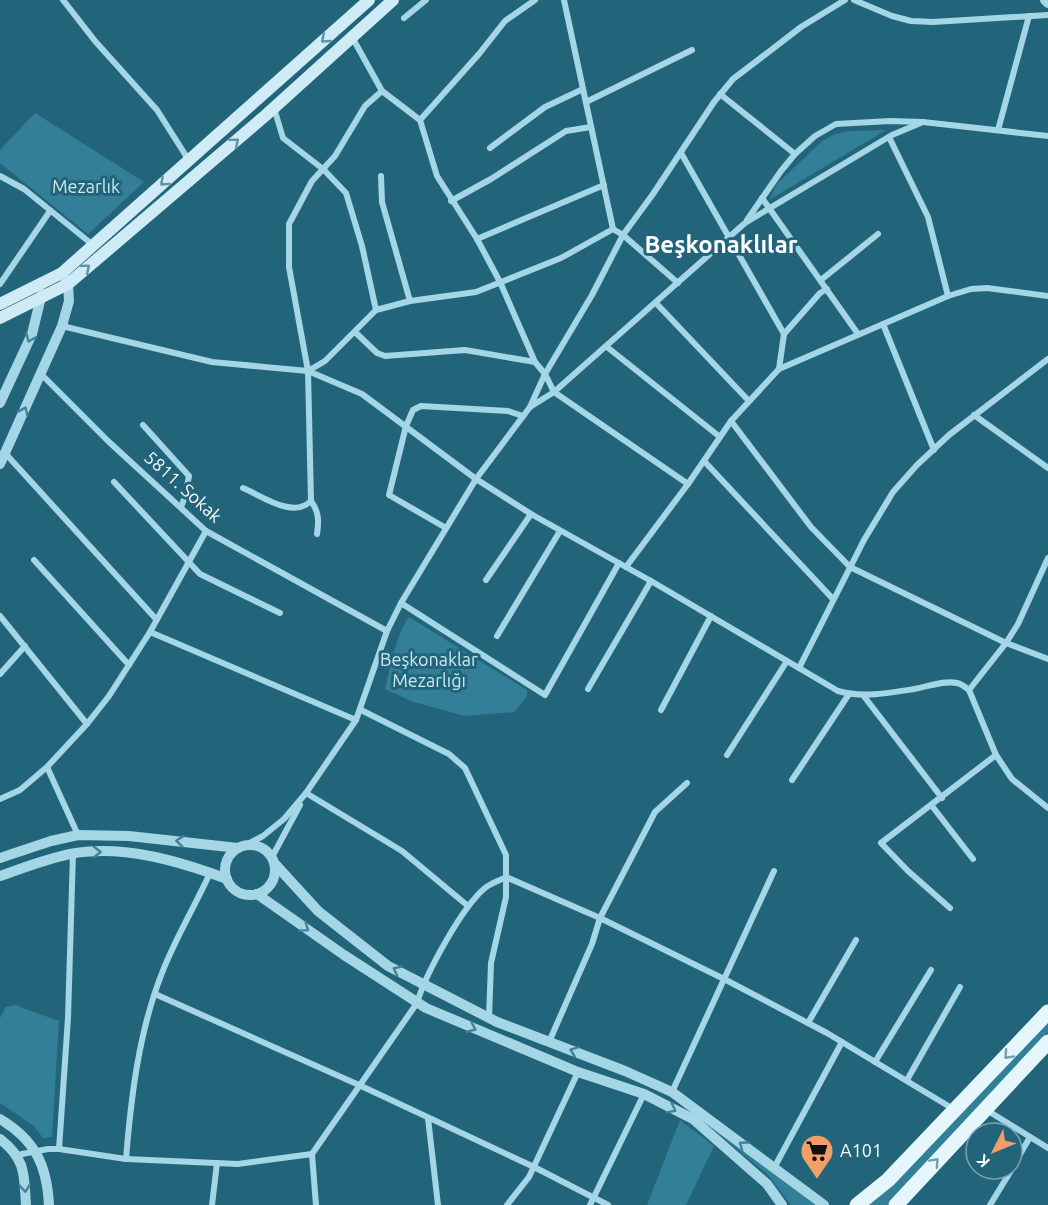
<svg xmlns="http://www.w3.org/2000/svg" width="1048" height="1205" font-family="Ubuntu,sans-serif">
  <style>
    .green { fill: #327f97 }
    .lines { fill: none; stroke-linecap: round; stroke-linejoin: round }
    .minor { stroke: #a5d6e5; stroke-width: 6 }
    .tertiary { stroke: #a5d6e5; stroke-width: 10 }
    .secondary { stroke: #cfebf5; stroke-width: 12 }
    .primary { stroke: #e6f6fd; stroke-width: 15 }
    .oneway { stroke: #5f94a6 }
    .oneway2 { stroke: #438196 }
    .oneway3 { stroke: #709faf }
    .labels { text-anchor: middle; stroke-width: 6; stroke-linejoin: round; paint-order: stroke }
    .park-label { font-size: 18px; fill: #c8eaf4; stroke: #22657b }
    .street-label { font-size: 18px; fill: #fff; stroke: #22657b }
    .poi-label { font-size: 18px; fill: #fff; stroke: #22657b; text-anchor: start }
    .district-label { font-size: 24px; font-weight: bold; fill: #fff; stroke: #22657b }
  </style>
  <rect width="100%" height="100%" fill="#22657b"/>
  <g class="green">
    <path d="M35,113L144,182L88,234L0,163V150Z"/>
    <path d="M886,130L769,200L777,184L822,141L835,134L849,131Z"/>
    <path d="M409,617L527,690V697L514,712L464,716L411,701L385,689C391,666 395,637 409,617Z"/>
    <path d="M15,1005L59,1021L52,1137L43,1138L34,1126L0,1103V1018L6,1007Z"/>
    <path d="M1048,1020V1032L900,1190L889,1205H867Z"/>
    <path d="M680,1120L714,1146L686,1205H647Z"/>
    <path d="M702,1120L815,1205H791L768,1175Z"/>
  </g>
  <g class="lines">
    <g class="minor">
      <path d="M63,0L95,41L157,110L188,159"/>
      <path d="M564,0L613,229L623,235L678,283"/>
      <path d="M854,0L892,16L911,21L933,22L1048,15"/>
      <path d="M404,18L426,0"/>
      <path d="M352,37L382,91L420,120L437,176L477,239L500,282L535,362"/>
      <path d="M720,94L795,154"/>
      <path d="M586,102L692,50"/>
      <path d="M274,108L283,138L323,169L346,193L362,246L376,310"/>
      <path d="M420,120L479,54L505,21L535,0"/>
      <path d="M998,130L1029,16"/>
      <path d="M889,137L928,217L948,296"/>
      <path d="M490,148L545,107L583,89"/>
      <path d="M681,153L784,334"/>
      <path d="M0,176L24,189L93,245"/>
      <path d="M381,176L382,202L410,301"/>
      <path d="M762,198L858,334"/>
      <path d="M451,201L491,179L566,131L591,127"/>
      <path d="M747,220L781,171L795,154L815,136L836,124L890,121L923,122L1048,136"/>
      <path d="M477,239L604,185"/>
      <path d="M821,280L878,234"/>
      <path d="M0,284L50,211"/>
      <path d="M656,303L748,400"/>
      <path d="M883,324L934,450"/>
      <path d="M62,326L212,362L308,371L362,394L476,479L531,514L651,581L838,691C862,698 890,693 914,689C928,687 943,680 957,683C962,684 965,687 969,690L996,755L1012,779L1048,808"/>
      <path d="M355,332L377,353L385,356L465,350L535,362L545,374L554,392L688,484"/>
      <path d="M607,347L720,437"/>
      <path d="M779,369L784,334L820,293L827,289"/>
      <path d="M308,371L325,361L376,310L410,301L476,292L561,258L613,229"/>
      <path d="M41,374L108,441L206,531L387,631"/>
      <path d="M530,407L554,392L745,223L892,135L923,122"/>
      <path d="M974,415L1048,468"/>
      <path d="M731,421L811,527L850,567L1006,643L1048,659"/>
      <path d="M143,425L189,476L185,497L181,507"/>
      <path d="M5,453L156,619"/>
      <path d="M704,461L833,599"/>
      <path d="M114,482L200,574L280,613"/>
      <path d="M243,488C262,496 293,519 311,501"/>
      <path d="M446,528L389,495L406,426L413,410L421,406L508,411L523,416"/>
      <path d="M317,534C319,521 319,512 311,501L308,371L289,267V224L312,181L335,156L365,106L382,91"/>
      <path d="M34,560L129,665"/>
      <path d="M626,567L688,484L731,421L779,369L948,296L971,289L987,288L1048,296"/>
      <path d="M486,580L531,514"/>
      <path d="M401,603L545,695L619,563"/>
      <path d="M0,616L87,724"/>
      <path d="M150,632L356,720"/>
      <path d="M497,636L560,531"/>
      <path d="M799,668L864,540L893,492L917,465L949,435L1048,359"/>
      <path d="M0,674L25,646"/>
      <path d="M588,689L651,581"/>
      <path d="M969,690L1006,643L1018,624L1048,558"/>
      <path d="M863,695L942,798"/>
      <path d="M361,710L449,754L465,768L506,855V897L491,963L489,1018"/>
      <path d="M661,710L711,616"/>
      <path d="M727,755L787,661"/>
      <path d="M47,767L78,835"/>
      <path d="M792,780L849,694"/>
      <path d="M306,793L402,851L468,906"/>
      <path d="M0,799L20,790L47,767L87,724L109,696L150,632L206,531"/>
      <path d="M932,806L973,859"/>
      <path d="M246,845L263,836L284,819L306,793L356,720L387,631L401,603L476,479L530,407L545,374L592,295L623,235L653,194L714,102L733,79L758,60L801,27L845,0"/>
      <path d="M272,857L300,805"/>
      <path d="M950,908L908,871L881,843L996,755"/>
      <path d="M155,994L359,1085L534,1167L608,1205"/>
      <path d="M808,1023L856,940"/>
      <path d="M549,1042L592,944L600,918L655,812L687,783"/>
      <path d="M875,1062L931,970"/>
      <path d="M907,1080L960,987"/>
      <path d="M672,1092L774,871"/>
      <path d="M985,1109L1048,1148"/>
      <path d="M428,1118L438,1205"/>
      <path d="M59,1149L126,1159L238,1164L312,1154L417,1003C426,973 462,907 485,888C491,883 499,881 506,877L600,918L724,979L827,1033L955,1110"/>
      <path d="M312,1154L316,1205"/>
      <path d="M17,1155L48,1149H59L68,1018L73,853"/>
      <path d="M126,1159C131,1097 139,1031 162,973C175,939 195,906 210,873"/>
      <path d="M774,1168L842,1042"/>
      <path d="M1012,1168L1030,1137"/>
      <path d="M212,1205L217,1163"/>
      <path d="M507,1205L529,1177L578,1072"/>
      <path d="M590,1205L644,1094"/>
      <path d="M990,1205L1012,1169"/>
    </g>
    <g class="tertiary">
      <path d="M1045,0L1048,3"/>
      <path d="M0,403L32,334L42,293"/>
      <path d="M0,464L62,326L69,301L68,284L65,278"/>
      <circle cx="250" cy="870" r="25"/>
      <path d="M0,858L51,841L78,835L129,836L238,848"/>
      <path d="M275,864L318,911L388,966L497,1022L625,1071L672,1092L824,1205"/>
      <path d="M0,876C23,868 46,859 70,854C122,844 179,861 227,879"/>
      <path d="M257,894L344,955L426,1008L578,1072L644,1094L693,1119L767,1184L782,1205"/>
      <path d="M0,1119C35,1140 47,1165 49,1205"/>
      <path d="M0,1139C26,1159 24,1175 26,1205"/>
    </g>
    <g class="secondary">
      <path d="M0,304L62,273L369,0"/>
      <path d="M0,318L68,284L266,115L393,0"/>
    </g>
    <g class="primary">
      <path d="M857,1205L888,1180L1048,1012"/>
      <path d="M896,1205L1048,1042"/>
    </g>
  </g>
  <defs><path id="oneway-chevron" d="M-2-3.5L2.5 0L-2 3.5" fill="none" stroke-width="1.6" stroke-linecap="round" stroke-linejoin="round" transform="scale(1.5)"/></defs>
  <g class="oneway">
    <use href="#oneway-chevron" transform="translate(325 39) rotate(139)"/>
    <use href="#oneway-chevron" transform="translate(235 142) rotate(-40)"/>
    <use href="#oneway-chevron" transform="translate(164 182) rotate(138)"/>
    <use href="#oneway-chevron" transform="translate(86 268) rotate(-40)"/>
  </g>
  <g class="oneway2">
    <use href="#oneway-chevron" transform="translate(30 338) rotate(113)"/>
    <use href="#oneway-chevron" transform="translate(24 411) rotate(-66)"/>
    <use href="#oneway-chevron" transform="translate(180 841) rotate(-173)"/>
    <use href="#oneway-chevron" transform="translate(97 852) rotate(-1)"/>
    <use href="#oneway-chevron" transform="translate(305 928) rotate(35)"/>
    <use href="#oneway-chevron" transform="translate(397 970) rotate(-153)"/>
    <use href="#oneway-chevron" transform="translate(472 1028) rotate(24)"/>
    <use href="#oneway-chevron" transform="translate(574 1051) rotate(-159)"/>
    <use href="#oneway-chevron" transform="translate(672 1109) rotate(27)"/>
    <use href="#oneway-chevron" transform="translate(743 1145) rotate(-144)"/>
    <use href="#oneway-chevron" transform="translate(25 1188) rotate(85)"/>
  </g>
  <g class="oneway3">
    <use href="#oneway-chevron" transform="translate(1008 1055) rotate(133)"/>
    <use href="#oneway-chevron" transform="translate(935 1162) rotate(-47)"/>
  </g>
  <defs>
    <g id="supermarket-pin" transform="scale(1.725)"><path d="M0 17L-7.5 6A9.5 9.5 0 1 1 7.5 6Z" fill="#f19e67" stroke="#22657b"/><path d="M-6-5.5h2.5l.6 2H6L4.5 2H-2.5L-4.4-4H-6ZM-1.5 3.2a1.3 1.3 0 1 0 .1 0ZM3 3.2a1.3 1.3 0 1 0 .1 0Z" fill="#111"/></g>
  </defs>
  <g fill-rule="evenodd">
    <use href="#supermarket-pin" x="817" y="1151"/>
  </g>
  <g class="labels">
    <g class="park-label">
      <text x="86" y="193">Mezarlık</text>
      <text x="429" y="666">Beşkonaklar<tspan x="429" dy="21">Mezarlığı</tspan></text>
    </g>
    <g class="street-label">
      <text transform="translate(183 487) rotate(42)" y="6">5811. Sokak</text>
    </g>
    <g class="poi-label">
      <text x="840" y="1157">A101</text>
    </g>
    <g class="district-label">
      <text x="721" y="253">Beşkonaklılar</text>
    </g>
  </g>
  <g transform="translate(994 1151) rotate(227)"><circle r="28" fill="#22657b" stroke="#7aa3b0" stroke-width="1.5"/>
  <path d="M0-4.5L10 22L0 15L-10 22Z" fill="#f19e67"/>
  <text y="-9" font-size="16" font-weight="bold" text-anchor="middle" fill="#ffffff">K</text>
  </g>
</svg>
